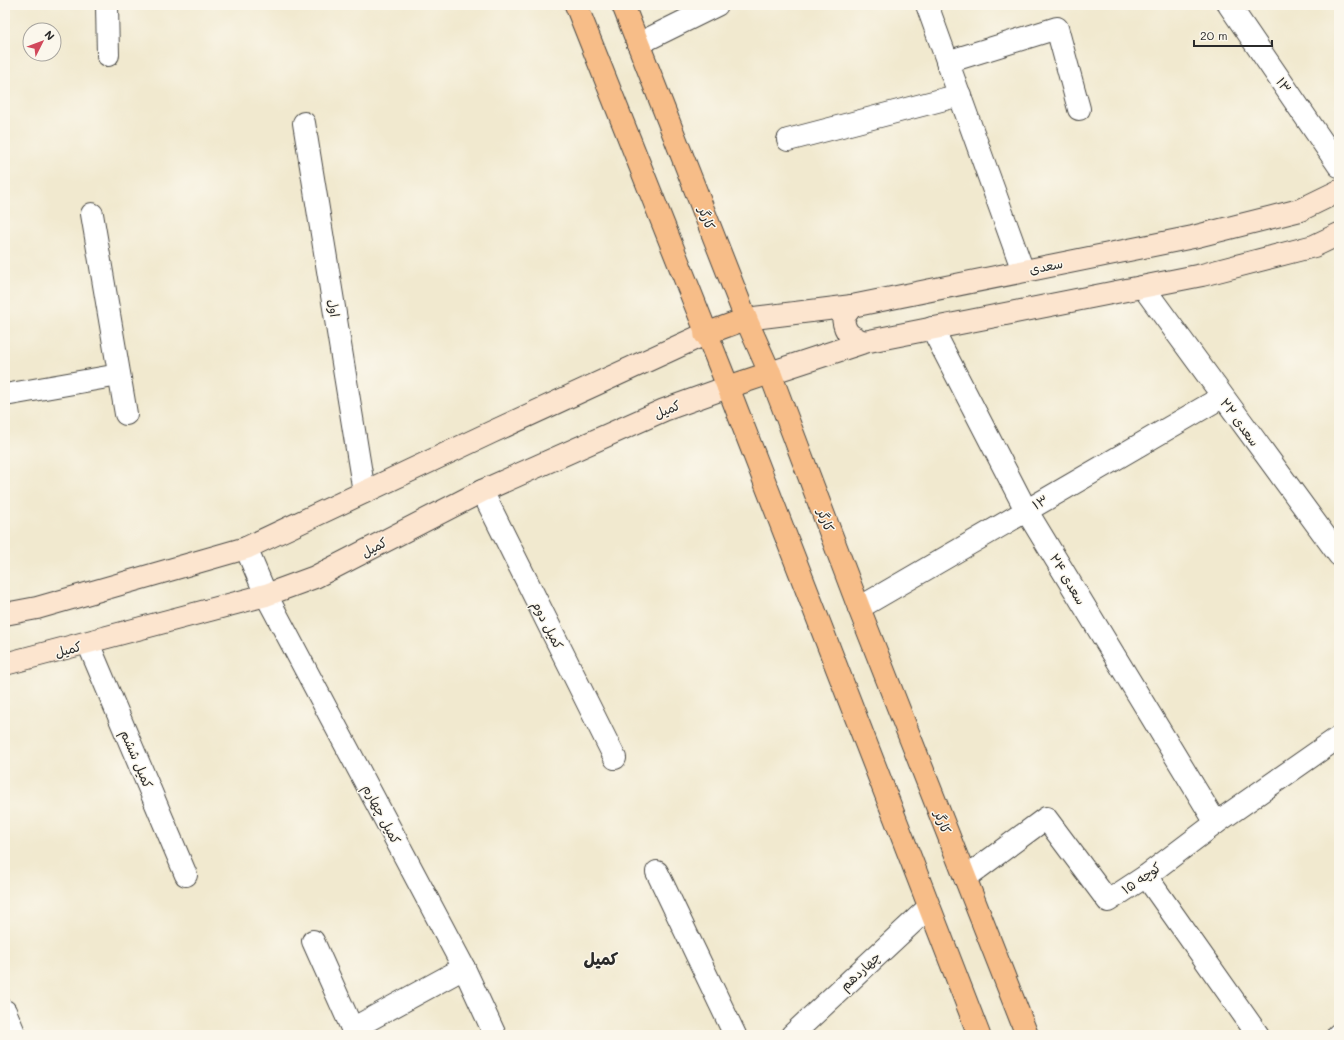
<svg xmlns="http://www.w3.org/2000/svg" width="1344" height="1040" font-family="Mali,'Playpen Sans Arabic',sans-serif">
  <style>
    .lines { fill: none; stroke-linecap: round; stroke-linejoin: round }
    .street-casing { stroke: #494844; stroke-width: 24 }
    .secondary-casing { stroke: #494844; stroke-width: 24 }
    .primary-casing { stroke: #494844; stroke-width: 24 }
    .street { stroke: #fff; stroke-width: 22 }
    .secondary { stroke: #fce5cf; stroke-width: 22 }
    .primary { stroke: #f7bd88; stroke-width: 22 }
    .labels { text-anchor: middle; stroke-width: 3; stroke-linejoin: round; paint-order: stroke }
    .street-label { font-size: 13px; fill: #2b2b2b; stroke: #fbf7ec }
    .district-label { font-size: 17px; font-weight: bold; fill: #2b2b2b; stroke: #fbf7ec }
  </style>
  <rect width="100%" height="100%" fill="#fbf7ec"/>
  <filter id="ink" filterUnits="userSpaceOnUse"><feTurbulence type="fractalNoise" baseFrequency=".025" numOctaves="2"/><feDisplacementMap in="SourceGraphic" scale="8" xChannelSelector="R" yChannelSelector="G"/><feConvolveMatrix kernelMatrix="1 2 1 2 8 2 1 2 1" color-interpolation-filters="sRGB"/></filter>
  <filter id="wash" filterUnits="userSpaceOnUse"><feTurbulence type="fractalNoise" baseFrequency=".012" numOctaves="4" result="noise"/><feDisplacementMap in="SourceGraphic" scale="16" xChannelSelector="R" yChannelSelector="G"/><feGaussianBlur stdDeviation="0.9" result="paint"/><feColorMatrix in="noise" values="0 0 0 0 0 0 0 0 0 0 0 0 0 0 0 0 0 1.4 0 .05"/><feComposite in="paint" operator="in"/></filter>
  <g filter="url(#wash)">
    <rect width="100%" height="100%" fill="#f1e9cf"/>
  </g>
  <g filter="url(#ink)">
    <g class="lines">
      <g class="street-casing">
        <g id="street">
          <path d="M107,5L108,55"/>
          <path d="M927,5L1023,271"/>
          <path d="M1229,5L1339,166"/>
          <path d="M638,44L717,5"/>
          <path d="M947,62L1057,28L1079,109"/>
          <path d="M304,123L364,492"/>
          <path d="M788,140L960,95"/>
          <path d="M92,214L126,414"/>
          <path d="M1143,287L1339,555"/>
          <path d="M932,328L1026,510L1216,823"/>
          <path d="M5,395L119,375"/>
          <path d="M482,491L615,758"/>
          <path d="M246,548L266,595L464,968L495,1035"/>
          <path d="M859,608L1222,397"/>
          <path d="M88,643L186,875"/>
          <path d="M657,872L735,1035"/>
          <path d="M1146,876L1258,1035"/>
          <path d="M965,878L1046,818L1108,901L1146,876L1216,823L1339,737"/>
          <path d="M313,941L355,1035"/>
          <path d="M5,1011L15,1035"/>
          <path d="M352,1029L464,968"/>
          <path d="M792,1035L929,907"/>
          <path d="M1338,1035L1339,1034"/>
        </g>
      </g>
      <g class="secondary-casing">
        <g id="secondary">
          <path d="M852,306L843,318C845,334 850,336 864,342"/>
          <path d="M746,319L852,306L1193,237L1300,210L1339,191"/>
          <path d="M770,373L864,342L1202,275L1314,246L1339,234"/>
          <path d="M5,614L37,608L246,548L492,432L705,334"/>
          <path d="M5,664L266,595L315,577L482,491L664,410L728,387"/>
        </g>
      </g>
      <g class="primary-casing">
        <g id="primary">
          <path d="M576,5L728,387L979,1035"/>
          <path d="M623,5L746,319L770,373L859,608L1027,1035"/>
          <path d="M705,334L746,319"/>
          <path d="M728,387L770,373"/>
        </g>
      </g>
      <use href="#street" class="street"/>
      <use href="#secondary" class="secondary"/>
      <use href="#primary" class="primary"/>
    </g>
  </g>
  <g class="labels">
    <g class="street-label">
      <text transform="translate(1284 85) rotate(56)" y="5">۱۳</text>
      <text transform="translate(707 218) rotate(69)" y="5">کارگر</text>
      <text transform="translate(1046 266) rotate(-11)" y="5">سعدی</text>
      <text transform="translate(334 308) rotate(81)" y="5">اول</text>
      <text transform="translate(667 409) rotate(-22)" y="5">کمیل</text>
      <text transform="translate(1240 422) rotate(54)" y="5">سعدی ۲۲</text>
      <text transform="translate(1040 502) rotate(-30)" y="5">۱۳</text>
      <text transform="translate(826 520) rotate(69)" y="5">کارگر</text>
      <text transform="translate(374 547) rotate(-27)" y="5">کمیل</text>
      <text transform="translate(1068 579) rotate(59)" y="5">سعدی ۲۴</text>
      <text transform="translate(548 625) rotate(63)" y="5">کمیل دوم</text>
      <text transform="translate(68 649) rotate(-15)" y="5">کمیل</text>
      <text transform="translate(137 759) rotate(67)" y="5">کمیل ششم</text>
      <text transform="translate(382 814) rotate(62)" y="5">کمیل چهارم</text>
      <text transform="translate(943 822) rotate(69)" y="5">کارگر</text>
      <text transform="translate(1141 878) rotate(-35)" y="5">کوچه ۱۵</text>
      <text transform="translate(860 971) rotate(-43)" y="5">چهاردهم</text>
    </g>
    <g class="district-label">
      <text x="601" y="965">کمیل</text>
    </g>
  </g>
  <rect width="1344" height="1040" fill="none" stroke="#fbf7ec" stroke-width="20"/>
  <g transform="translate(42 42) rotate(48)"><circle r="19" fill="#fbf7ec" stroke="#a8a59f"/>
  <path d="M0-3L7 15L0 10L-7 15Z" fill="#d1495b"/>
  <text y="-6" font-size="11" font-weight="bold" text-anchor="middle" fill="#2b2b2b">N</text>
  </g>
  <path d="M1194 40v6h78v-6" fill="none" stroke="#2b2b2b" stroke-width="2"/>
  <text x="1200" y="40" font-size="12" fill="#2b2b2b" stroke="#fbf7ec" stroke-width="3" paint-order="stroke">20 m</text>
</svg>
